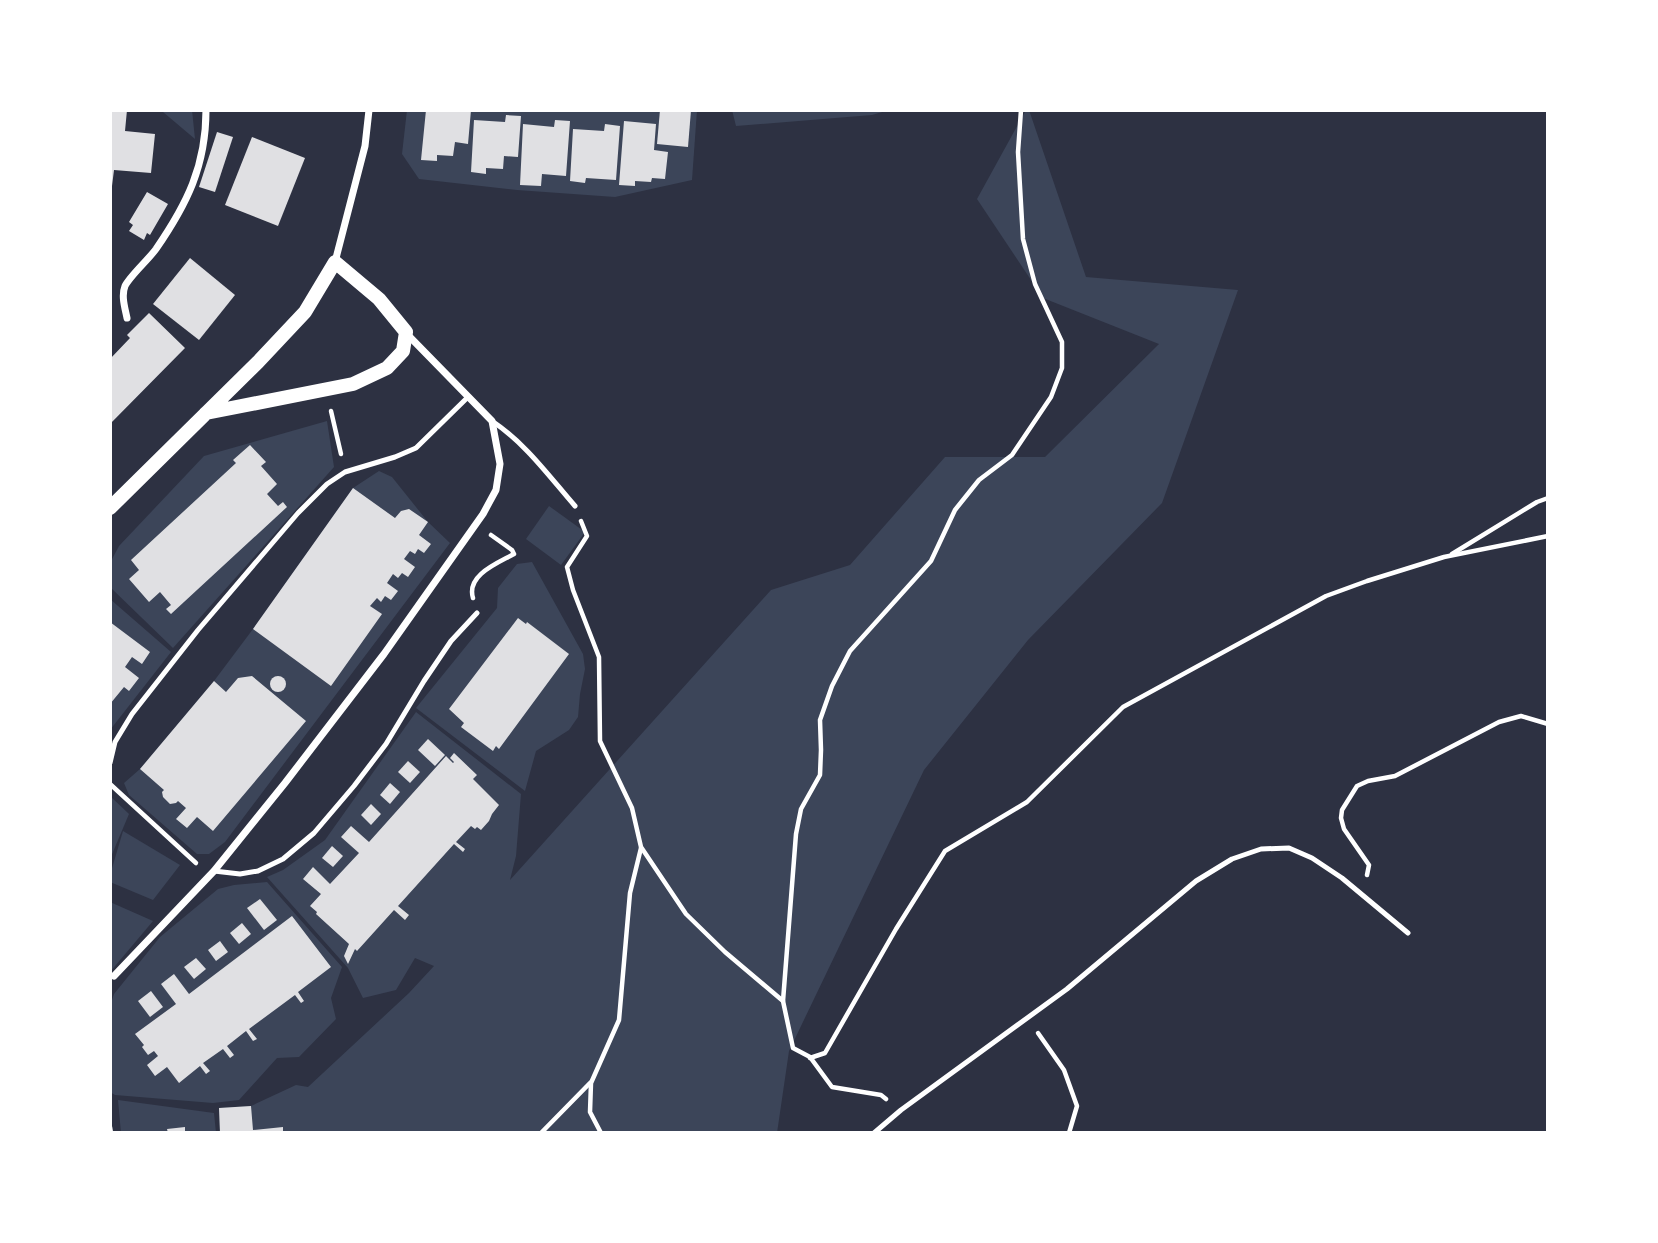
<svg xmlns="http://www.w3.org/2000/svg" width="1658" height="1243" font-family="Inter,sans-serif">
  <style>
    .green { fill: #3c4559 }
    .building { fill: #e0e0e3 }
    .lines { fill: none; stroke-linecap: round; stroke-linejoin: round }
    .path { stroke: #fff; stroke-width: 4.5 }
    .service { stroke: #fff; stroke-width: 5 }
    .minor { stroke: #fff; stroke-width: 7 }
    .secondary { stroke: #fff; stroke-width: 14 }
  </style>
  <rect width="100%" height="100%" fill="#2d3142"/>
  <g class="green">
    <path d="M161,110H192L195,139L163,112Z"/>
    <path d="M407,110H697L692,180L615,197L517,190L419,179L402,154Z"/>
    <path d="M732,110H889L872,115L736,126Z"/>
    <path d="M1026,110H1029L1086,277L1238,290L1162,503L1028,640L924,770L789,1051L777,1133H220L219,1108L251,1106L296,1085L308,1087L409,993L434,966L415,958L396,990L363,998L348,968L267,877L283,870L325,840L416,712L521,794L516,856L510,880L771,590L850,565L945,457H1045L1159,344L1043,298L977,199Z"/>
    <path d="M327,421L334,467L173,648L110,587V563L119,546L204,456Z"/>
    <path d="M379,471L392,477L428,522L450,543L225,842L209,854H197L129,795L124,783L140,769L214,681L253,629L353,488Z"/>
    <path d="M549,506L585,532L561,565L526,539Z"/>
    <path d="M532,562L583,654L585,669L580,694L578,717L569,730L536,751L525,791L416,708L497,608L498,588L517,564Z"/>
    <path d="M110,599L171,652L110,730Z"/>
    <path d="M110,796L129,814L110,859Z"/>
    <path d="M123,831L180,865L153,900L110,882V875Z"/>
    <path d="M267,882L342,967L331,998L336,1019L299,1057L277,1058L239,1100L213,1103L115,1095L110,1092V1006L114,994L160,937L218,889L234,885Z"/>
    <path d="M110,902L153,921L110,972Z"/>
    <path d="M118,1100L214,1113L216,1133H121Z"/>
  </g>
  <g class="building">
    <path d="M110,110H127L125,131L155,134L151,173L114,170L112,186H110Z"/>
    <path d="M426,110H471L468,144L455,142L453,156L437,155V161L421,160Z"/>
    <path d="M660,110H691L688,147L657,144Z"/>
    <path d="M506,115L521,116L518,157L504,156L503,169L486,168V174L471,172L474,120L505,122Z"/>
    <path d="M555,120L570,121L566,176L542,174L541,186L520,185L523,124L554,127Z"/>
    <path d="M624,121L656,124L654,150L668,152L665,179L652,178L651,182L635,181V186L619,185Z"/>
    <path d="M605,124L620,126L616,180L586,178L585,183L570,181L573,129L604,131Z"/>
    <path d="M217,132L233,137L215,192L199,187Z"/>
    <path d="M252,137L305,158L278,226L225,205Z"/>
    <path d="M147,192L168,204L150,235L147,233L144,240L129,231L133,225L129,222Z"/>
    <path d="M190,258L235,295L199,340L153,304Z"/>
    <path d="M149,313L185,348L110,424V359L130,338L127,335Z"/>
    <path d="M250,445L266,462L261,466L277,484L267,494L278,506L283,502L287,507L171,614L166,609L171,605L160,592L149,602L129,579L139,570L131,560L236,463L233,460Z"/>
    <path d="M353,488L395,518L401,511L409,509L428,522L419,535L431,544L424,553L418,549L415,554L410,551L404,559L415,567L408,577L402,573L398,578L393,574L387,583L398,591L391,600L385,596L381,602L377,598L370,606L382,614L331,686L253,629Z"/>
    <path d="M518,618L526,624L527,622L569,654L499,749L496,746L493,751L461,727L464,723L449,709Z"/>
    <path d="M110,622L150,652L142,664L132,657L125,667L139,678L129,691L124,687L110,704Z"/>
    <path d="M252,676L306,721L213,831L197,817L187,828L176,819L186,808L178,801L176,803L170,804L163,797L162,792L164,790L140,769L214,681L226,692L238,678Z"/>
    <circle cx="278" cy="684" r="8"/>
    <path d="M428,739L445,755L435,766L418,750Z"/>
    <path d="M454,753L477,775L473,779L499,805L492,814L489,821L481,830L477,827L475,829L471,826L456,842L465,849L463,852L454,844L398,906L409,915L405,920L394,910L357,951L355,949L348,964L344,956L349,944L316,914L317,912L310,906L321,894L303,879L313,867L330,884L359,853L341,837L351,826L369,842L446,756L453,763L454,762L450,758Z"/>
    <path d="M408,761L420,772L410,783L398,772Z"/>
    <path d="M390,783L400,792L390,804L380,795Z"/>
    <path d="M371,804L381,814L371,825L361,815Z"/>
    <path d="M332,846L343,856L333,867L322,858Z"/>
    <path d="M260,899L277,920L264,930L247,908Z"/>
    <path d="M292,916L331,967L298,992L304,1001L301,1003L295,995L249,1029L257,1039L253,1041L246,1031L227,1046L234,1055L230,1058L223,1049L203,1063L210,1071L206,1074L200,1066L179,1083L167,1067L155,1076L147,1065L158,1056L154,1051L148,1055L142,1047L144,1045L135,1034L176,1004L161,984L174,974L189,994Z"/>
    <path d="M242,923L251,934L239,944L230,933Z"/>
    <path d="M220,941L228,952L216,961L208,950Z"/>
    <path d="M196,958L206,969L194,979L184,967Z"/>
    <path d="M151,991L163,1007L150,1017L138,1001Z"/>
    <path d="M251,1106L253,1130L283,1127V1133H220L219,1108Z"/>
    <path d="M185,1127V1133H168L167,1129Z"/>
  </g>
  <g class="lines">
    <g class="path">
      <path d="M331,411L341,454"/>
      <path d="M581,521L587,536L567,567L573,590L599,657L600,741L632,808L641,847L686,914L725,952L783,1001L793,1048L810,1057L832,1087L881,1095L886,1099"/>
      <path d="M1452,554L1537,502L1548,498"/>
      <path d="M473,598C466,575 498,563 514,554L512,550L491,535"/>
      <path d="M110,784L196,863"/>
      <path d="M1367,875L1369,865L1344,829L1341,818L1342,810L1357,786L1368,781L1395,776L1499,722L1521,716L1548,724"/>
      <path d="M783,1001L796,834L801,809L820,775L821,750L820,720L832,686L850,651L931,561L955,510L979,480L1012,455L1051,397L1062,368V342L1035,284L1023,239L1018,152L1021,110"/>
      <path d="M1038,1033L1064,1070L1077,1106L1069,1133"/>
      <path d="M810,1058L825,1053L896,929L945,851L1027,802L1123,707L1326,596L1367,581L1444,557L1548,536"/>
      <path d="M110,1127L111,1133"/>
      <path d="M541,1133L590,1083"/>
      <path d="M601,1133L590,1112L591,1083L619,1020L630,893L641,848"/>
    </g>
    <g class="service">
      <path d="M492,421C526,444 548,475 575,506"/>
      <path d="M110,763L115,742L132,714L198,630L298,513L327,484L345,472L395,457L416,448L468,397"/>
      <path d="M214,871L240,874L258,871L283,859L314,833L354,786L386,744L424,681L451,641L477,613"/>
      <path d="M874,1133L901,1110L1067,989L1196,881L1232,859L1261,849L1289,848L1312,858L1342,878L1408,933"/>
    </g>
    <g class="minor">
      <path d="M335,262L365,146L369,110"/>
      <path d="M127,318C125,308 121,296 125,286C130,276 148,260 156,249C187,204 206,166 206,110"/>
      <path d="M114,976L214,871L285,783L384,654L483,514L496,490L500,464L492,421L406,333"/>
    </g>
    <path class="secondary" d="M110,508L258,362L305,312L335,262L379,299L406,332L403,351L387,368L353,384L206,413"/>
  </g>
  <rect width="1658" height="1243" fill="none" stroke="#ffffff" stroke-width="224"/>
</svg>
